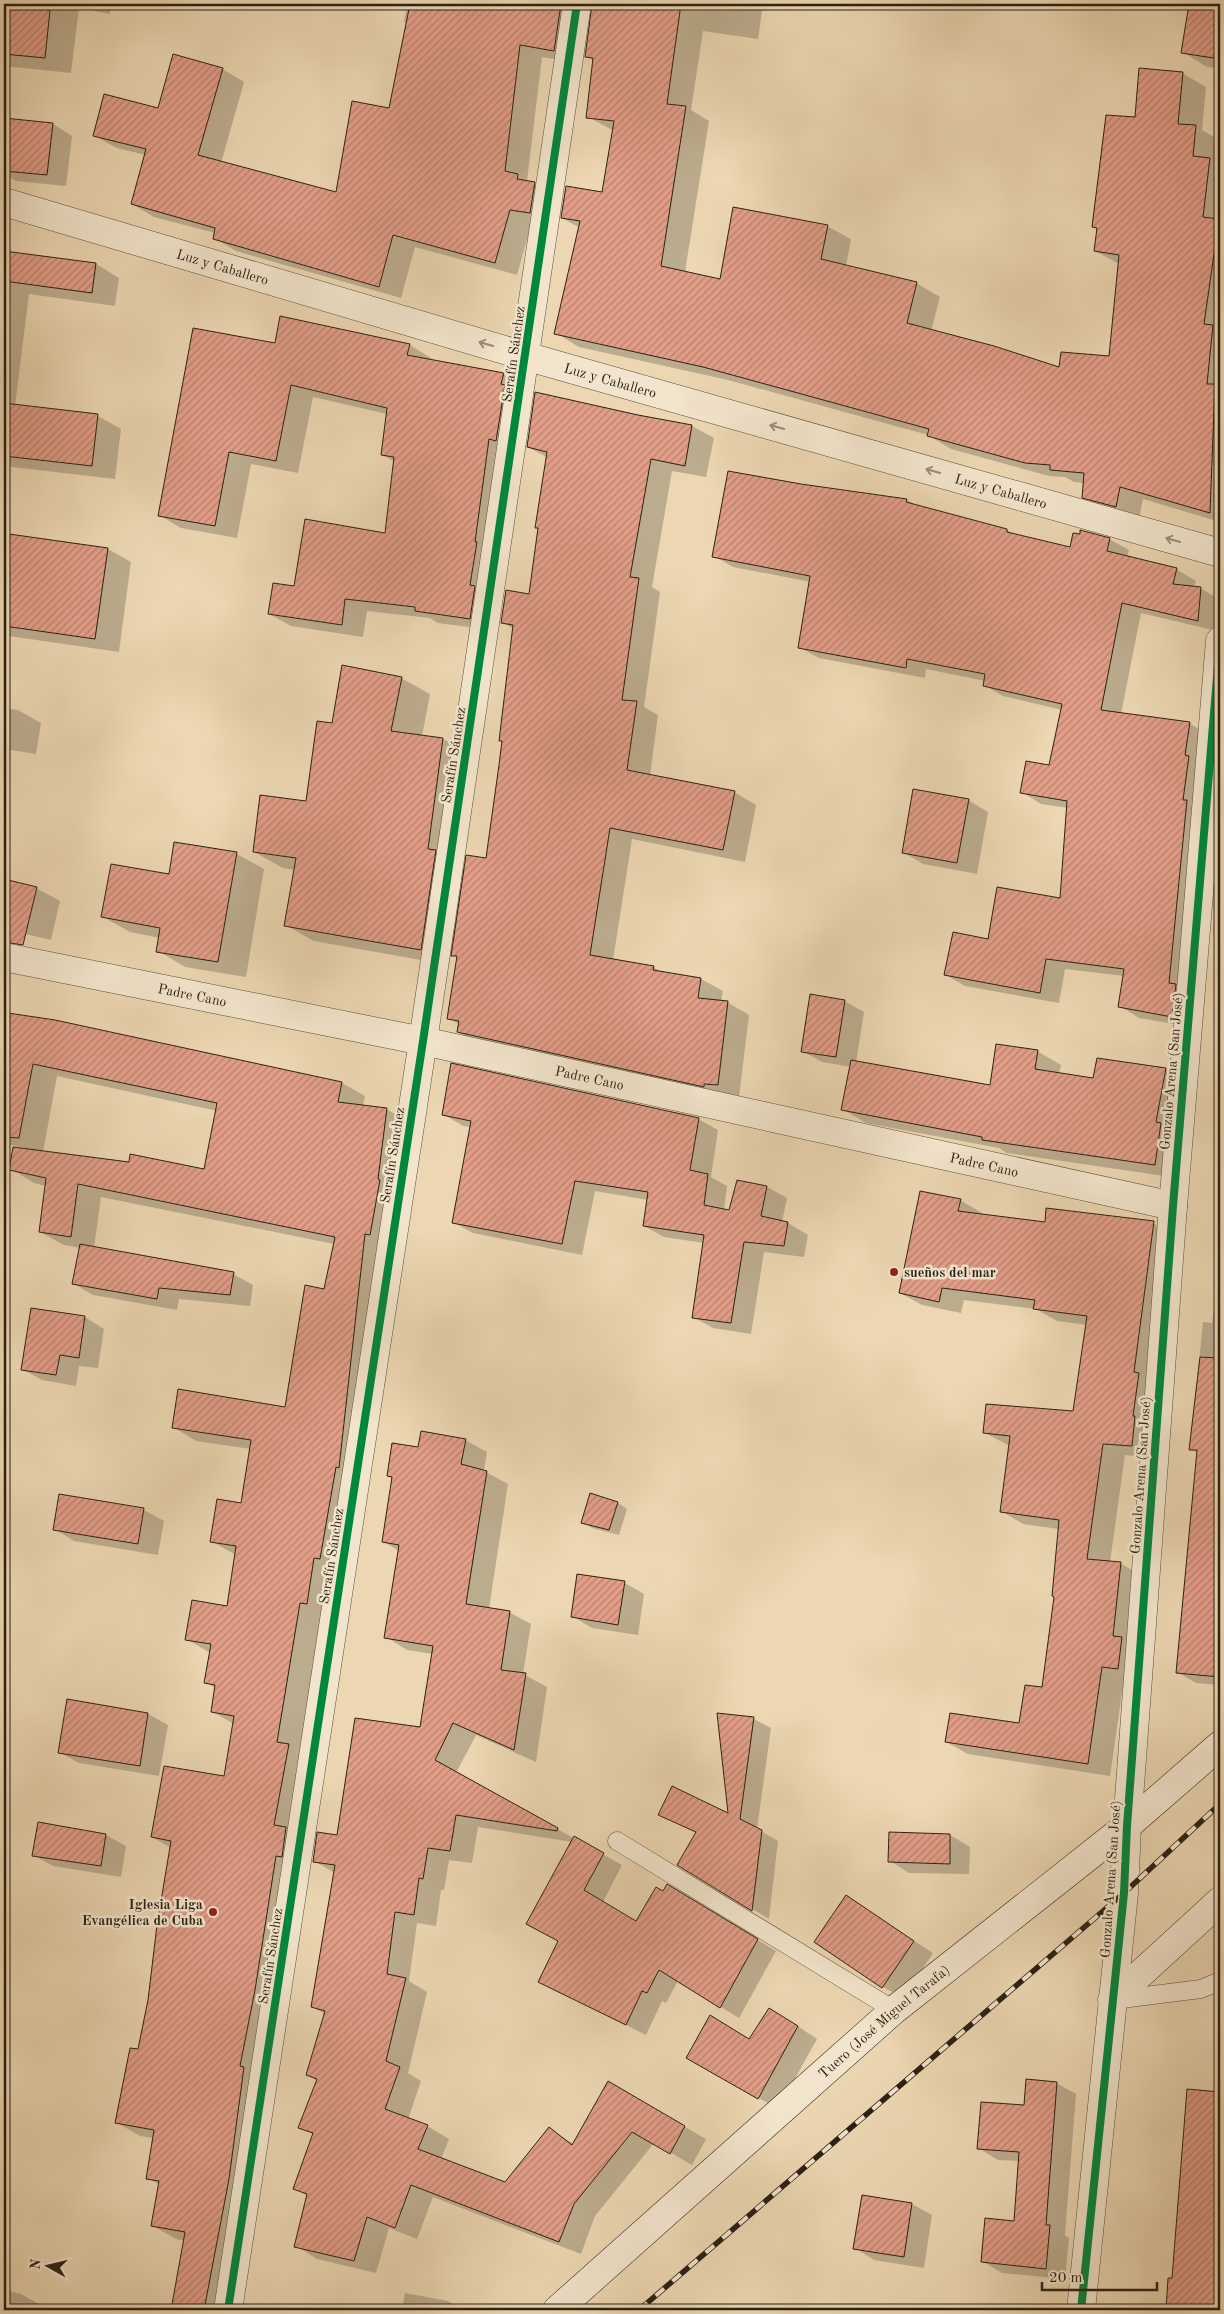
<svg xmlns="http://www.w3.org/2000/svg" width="1224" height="2314" font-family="'Old Standard TT',serif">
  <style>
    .shadow { fill: #0003; fill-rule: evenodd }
    .building { fill: url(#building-hatch); stroke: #2a2114 }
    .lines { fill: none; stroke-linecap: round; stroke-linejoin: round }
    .service-casing { stroke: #5a4e3c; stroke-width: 19 }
    .minor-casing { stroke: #5a4e3c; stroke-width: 29 }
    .secondary-casing { stroke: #2a2114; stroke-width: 29 }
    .service { stroke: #f3e5cd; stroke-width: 18 }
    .minor { stroke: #f3e5cd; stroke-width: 28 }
    .secondary { stroke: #f3e5cd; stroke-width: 28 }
    .rail-casing { stroke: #2a2114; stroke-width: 5.5 }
    .rail { stroke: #f3e5cd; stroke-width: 4; stroke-dasharray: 11; stroke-linecap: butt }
    .cycleway-casing { stroke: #f3e5cd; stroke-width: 11 }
    .cycleway { stroke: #00873e; stroke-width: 8 }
    .oneway { stroke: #998d7a }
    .poi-dot { fill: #8f2418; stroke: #f3e5cd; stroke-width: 2 }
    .labels { text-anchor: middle; stroke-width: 5; stroke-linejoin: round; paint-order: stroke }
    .street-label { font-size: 14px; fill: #2a2114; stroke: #f3e5cd }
    .poi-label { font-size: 14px; font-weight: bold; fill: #2a2114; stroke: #f3e5cd; text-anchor: start }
  </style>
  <defs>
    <pattern id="building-hatch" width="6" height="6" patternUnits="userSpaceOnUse" patternTransform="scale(1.25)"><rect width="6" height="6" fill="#e39e88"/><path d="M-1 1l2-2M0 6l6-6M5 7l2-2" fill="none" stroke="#b8806e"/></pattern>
  </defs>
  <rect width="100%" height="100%" fill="#ecd7b2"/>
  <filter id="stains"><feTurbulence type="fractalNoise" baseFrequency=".004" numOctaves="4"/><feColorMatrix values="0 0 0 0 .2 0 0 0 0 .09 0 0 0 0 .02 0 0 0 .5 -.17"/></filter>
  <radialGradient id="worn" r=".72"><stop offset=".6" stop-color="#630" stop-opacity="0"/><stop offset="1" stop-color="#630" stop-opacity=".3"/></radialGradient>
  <g class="shadow">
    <path d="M4,4H111L110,14L79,8L71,73L4,66Z"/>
    <path d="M407,4H565L576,63L542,57L527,181L556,196L532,222L517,275L415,247L401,298L236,251L214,238L215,233L154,217L132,204L146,155L117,148L95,136L159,110L222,69L244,82L221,163L337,193L389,109L407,23L404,22Z"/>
    <path d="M602,4H763L758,39L703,31L691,110L709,121L685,272L721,280L827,226L851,239L846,266L916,283L940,297L931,331L1060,369L1110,358L1119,264L1095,251L1098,229L1094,226L1136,118L1182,73L1206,87L1202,130L1219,140L1217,163L1220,165V522L1143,499L1139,520L1107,510L1083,497L1084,483L1074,482L1065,477L1049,476L951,449L928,435L728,380L579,347L556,333L580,228L562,218L603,194L614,131L588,117L594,61L586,56L599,26Z"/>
    <path d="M1190,4H1220V69L1207,67L1183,52Z"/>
    <path d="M4,119L53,124L72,136L66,186L16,181L4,174Z"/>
    <path d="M4,252L96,264L119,278L115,306L29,294L15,406L98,416L121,429L115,479L4,466Z"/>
    <path d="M276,345H410L431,358V361L503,374L525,387L492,630L438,623L430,618L367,611L363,637L291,626L269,614L295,587L386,534L395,462L382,455L387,414L313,397L298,473L251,464L237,538L181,528L159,515Z"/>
    <path d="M638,416L692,426L714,438L706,477L672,471L652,587L660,592L644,707L658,715L650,776L734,792L756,805L745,862L632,839L613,960L653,967L662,972L701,979L723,991L721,1002H727L749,1015L739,1097L480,1044L458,1032L460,1025L448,1018L458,958L451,954L449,965L314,941L285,925L295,870L283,868L254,852L307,802L333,724L401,678L430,694L422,736L443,739L471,755L456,864L466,869L487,859L503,742L500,740L514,629L502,622L530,595L548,458L528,447Z"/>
    <path d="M801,486L907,500L918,506L1007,530L1016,536L1071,548L1109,539L1129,550L1127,557L1176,569L1196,581L1194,587L1200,588L1219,599L1217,631L1141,613L1121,714L1189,723L1209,735L1191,1027L1139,1018L1120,1006L1124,976L1065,969L1059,1003L965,986L946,975L1061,899L1068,808L1041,804L1022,792L1050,766L1062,710L1003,696L984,685L985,681L926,669L925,678L819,658L799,647L811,582L733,567L714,556Z"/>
    <path d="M108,549L131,562L119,652L9,636L4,673V576Z"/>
    <path d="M4,708L18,710L41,723L36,754L4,749Z"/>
    <path d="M968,800L988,812L977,874L923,864L903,852Z"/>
    <path d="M237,854L264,869L246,977L185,967L158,951L160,938L130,932L103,917L170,876Z"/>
    <path d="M4,880L36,888L60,901L51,940L4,929Z"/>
    <path d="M1215,906H1220V939L1213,934Z"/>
    <path d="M844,1001L864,1012L856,1062L991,1087L1037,1051L1061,1065L1059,1074L1094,1079L1098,1060L1166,1069L1189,1083L1178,1178L1007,1153L999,1148L866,1123L842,1109L851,1067L822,1062L802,1051Z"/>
    <path d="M9,1014L55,1022L342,1083L365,1096L363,1106L386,1109L410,1122L229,2310H171L185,2241L176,2239L153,2226L160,2185L147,2178L154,2138L140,2136L116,2122L139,2051L149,2001L171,1848L152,1837L226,1777L234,1724L213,1712L216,1688L205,1682L210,1653L187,1639L228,1607L236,1555L211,1541L242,1505L251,1449L196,1441L173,1427L286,1409L325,1290L334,1244L101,1197L94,1248L233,1274L253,1285L250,1306L179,1299L177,1310L93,1295L74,1284L80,1248L64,1245L40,1232L46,1186L34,1183L11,1169L29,1149L11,1145L4,1141V1044ZM57,1076L217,1111L205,1170L43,1152Z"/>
    <path d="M443,1114L698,1119L718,1130L711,1177L727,1186L724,1210L729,1211L738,1181L767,1187L787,1198L782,1222L788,1223L808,1235L804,1257L764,1252L751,1334L713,1328L693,1317L704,1243L664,1237L644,1226L648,1200L595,1191L582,1255L473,1233L453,1222L471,1127L463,1126Z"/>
    <path d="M960,1200L982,1213V1215L1046,1223H1153L1175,1235L1154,1458L1125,1455L1110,1562L1120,1563L1142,1576L1140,1681L1124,1679L1110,1776L968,1754L946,1742L1020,1725L1043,1689L1055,1597L1059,1529L1023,1524L1001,1511L1010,1446L985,1433L1074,1413L1087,1325L1057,1321L1036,1309L964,1300L961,1313L922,1305L900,1293Z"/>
    <path d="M1220,1265V1685L1196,1683L1177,1672L1198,1453L1190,1449L1203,1322L1212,1323Z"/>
    <path d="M85,1317L104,1329L98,1368L79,1366L76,1386L42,1380L22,1369Z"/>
    <path d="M465,1440L487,1452L484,1471L508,1484L489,1609L509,1612L531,1624L523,1674L547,1687L536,1762L476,1735L456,1773L622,1865L603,1902L637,1923L664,1893L686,1897L776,1951L739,2018L678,1981L666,2003L662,2001L646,2035L540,1982L559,1941L572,1842L478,1827L472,1863L449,1860L444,1890H441L436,1926L417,1923L409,1981L427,1992L408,2073L421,2081L408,2119L427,2126L449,2139L441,2159L505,2183L549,2129L574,2144L608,2082L706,2139L692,2165L654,2143L595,2216L581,2254L433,2197L417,2239L389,2228L376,2273L317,2259L296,2246L308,2196L294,2188L314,2135L300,2127L317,2081L307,2075L325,2014L312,2007L335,1873L314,1861L338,1836L421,1729L433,1654L407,1650L386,1637L399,1551L384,1542L393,1479L388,1476L419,1449Z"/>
    <path d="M60,1495L144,1510L164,1521L158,1555L74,1541L55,1529Z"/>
    <path d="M618,1503L627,1509L619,1535L592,1528L583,1522Z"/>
    <path d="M625,1583L644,1594L638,1635L592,1628L572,1616Z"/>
    <path d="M148,1714L168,1725L159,1776L79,1763L59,1752Z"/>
    <path d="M718,1714L754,1719L771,1728L757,1829L778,1841L769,1919L679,1865L696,1833L660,1815H729Z"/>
    <path d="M106,1835L126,1846L121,1877L53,1866L33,1855Z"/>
    <path d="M950,1835L970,1847L969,1874L909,1873L890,1861Z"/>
    <path d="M846,1897L933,1953L903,1998L883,1987Z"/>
    <path d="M790,2021L817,2039L778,2109L688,2057L749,2040Z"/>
    <path d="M1056,2083L1076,2094L1065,2235L1069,2238L1065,2279L1002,2273L982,2261L1016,2223L1020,2161L998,2160L978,2148L1025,2106Z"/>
    <path d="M1188,2090L1220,2093V2310H1167L1170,2280H1173Z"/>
    <path d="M863,2196L912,2204L932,2215L924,2268L874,2260L855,2248Z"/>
    <path d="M4,2290L21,2294L44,2307L43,2310H4Z"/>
    <path d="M405,2293L448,2301L458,2307L457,2310H402Z"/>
  </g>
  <g class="building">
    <path d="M410,4H561L554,51L520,45L505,171L518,174L517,179L535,182L530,213L510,210L495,263L393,235L379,287L213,239L215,228L131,204L146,149L93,136L104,94L158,108L173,54L223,68L198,155L336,192L352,101L389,108Z"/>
    <path d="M592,4H681L667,104L686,106L661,266L720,279L733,207L828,225L821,259L917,282L907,323L994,346L1059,367L1061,352L1109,356L1119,255L1094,251L1097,228L1092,227L1106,115L1135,117L1139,68L1183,72L1178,124L1196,125L1193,156L1210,158L1203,217L1219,219L1204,324L1213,325L1207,384H1215L1210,513L1120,487L1116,507L1082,498L1084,473L1050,470V465L1025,463L927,436L929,429L703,367L554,334L580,221L561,218L566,186L602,192L614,121L586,118L593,58L585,57Z"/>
    <path d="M1189,4H1220V59L1181,53Z"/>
    <path d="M4,5L50,10L45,58L4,54Z"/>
    <path d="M4,118L53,123L47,175L4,171Z"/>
    <path d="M4,251L96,263L92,293L4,281Z"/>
    <path d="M280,316L410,344L407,355L504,373L501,384L505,385L496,441L489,439L475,542H477L470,585L475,586L470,619L415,611V607L345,599L342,625L268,614L273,583L294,586L305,519L385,533L394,457L381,455L387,408L291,385L276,461L229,452L215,526L158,516L193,328L275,343Z"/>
    <path d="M535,392L638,415L692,425L685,466L651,459L630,577L639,578L622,700L637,701L627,770L735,791L723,850L610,828L590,955L654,966L653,970L701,978L698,998L728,1001L718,1085L704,1084V1087L457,1032L459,1021L447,1019L457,956H451L466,855L486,858L499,765L502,741H499L513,625L501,623L506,590L529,594L538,528H535L547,452L527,447Z"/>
    <path d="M4,403L98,414L92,466L4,456Z"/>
    <path d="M728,471L801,484L907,499L906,502L1007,529V532L1070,547L1073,533L1080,534V530L1110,538L1107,551L1177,568L1173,584L1201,587L1198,621L1122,603L1101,710L1190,722L1185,755L1189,756L1183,800H1187L1169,983L1176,984L1172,1017L1118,1007L1124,969L1046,959L1040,993L944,975L953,932L988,939L997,887L1060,898L1067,801L1020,793L1026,761L1049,765L1062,704L983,686L985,674L907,659L906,668L798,648L810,576L712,557Z"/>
    <path d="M9,534L108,548L95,639L4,626V569Z"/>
    <path d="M342,665L402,677L391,731L443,738L428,849L436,850L421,950L284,926L296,858L253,852L260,795L306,801L317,721L332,723Z"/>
    <path d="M913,789L969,799L957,863L902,853Z"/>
    <path d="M174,842L237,852L218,962L156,952L160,928L101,917L111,864L169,874Z"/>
    <path d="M4,879L37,887L23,945L4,942Z"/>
    <path d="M810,994L845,1000L836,1057L801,1052Z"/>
    <path d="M8,1013L55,1020L342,1082L338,1102L387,1108L378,1179L380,1180L370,1235L365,1234L339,1468L336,1467L320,1559L314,1558L307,1604L300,1603L277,1742L289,1744L274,1825L286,1827L282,1857L276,1856L255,1990L240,2066L244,2067L229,2179L204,2310H171L185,2232L151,2226L159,2181L146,2179L154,2130L115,2123L130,2048L138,2049L148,2000L157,1925L171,1841L151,1837L164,1766L224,1776L234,1716L211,1712L215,1685L204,1683L211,1644L185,1640L192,1600L227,1606L236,1546L210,1542L217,1499L241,1503L251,1440L172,1428L178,1389L285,1407L305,1285L324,1289L335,1237L78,1184L71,1237L39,1232L46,1178L9,1170L13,1147L129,1162L130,1154L204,1169L217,1103L33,1064L19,1138L4,1137V1037Z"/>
    <path d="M996,1044L1038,1050L1035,1069L1093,1078L1097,1058L1166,1068L1156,1122L1161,1123L1155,1165L982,1140V1137L841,1110L851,1060L990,1085Z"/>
    <path d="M451,1063L699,1118L690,1170L708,1174L704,1205L729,1210L737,1180L767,1186L761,1216L788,1222L784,1246L744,1242L731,1323L692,1318L704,1235L643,1226L648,1192L575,1181L562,1244L452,1223L471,1121L442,1115Z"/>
    <path d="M920,1191L961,1199L958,1211L1045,1222L1046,1208L1154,1221L1134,1372L1139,1373L1133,1416H1135L1132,1446L1103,1444L1087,1559L1121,1562L1113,1636L1122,1637L1118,1669L1102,1667L1088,1764L945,1742L950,1713L1019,1723L1025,1685L1042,1687L1054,1597L1052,1596L1059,1520L1000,1512L1010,1436L983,1433L986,1404L1073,1411L1087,1316L1033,1309L1035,1300L942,1288L939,1302L899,1293Z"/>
    <path d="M80,1244L234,1272L230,1295L159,1288L157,1299L72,1284Z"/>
    <path d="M31,1308L85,1316L79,1358L60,1355L56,1375L21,1370Z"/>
    <path d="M1200,1357L1220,1358V1572L1216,1607L1220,1608V1677L1176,1673L1197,1450H1189Z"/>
    <path d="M421,1431L466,1439L461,1464L487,1471L466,1604L510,1611L501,1670L526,1673L514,1750L453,1723L435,1760L558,1828L557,1831L456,1815L450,1851L428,1848L423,1879L419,1878L414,1915L395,1912L387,1974L406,1978L386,2061L400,2067L385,2109L428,2125L418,2149L505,2182L549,2127L572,2145L608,2081L685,2126L670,2154L632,2132L574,2204L559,2242L411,2185L395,2228L367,2217L354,2261L294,2247L307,2194L293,2189L313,2133L298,2128L317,2079L306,2075L325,2011L311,2007L335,1865L313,1862L317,1832L337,1835L355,1718L420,1727L433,1646L384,1638L399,1545L382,1542L392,1477L387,1476L392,1443L418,1447Z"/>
    <path d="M590,1493L618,1502L609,1530L581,1523Z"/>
    <path d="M59,1494L144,1508L138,1544L53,1530Z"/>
    <path d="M577,1574L625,1581L618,1625L571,1617Z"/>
    <path d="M67,1699L148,1713L140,1766L58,1753Z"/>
    <path d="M717,1713L754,1717L740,1819L762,1830L752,1911L677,1865L696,1832L658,1815L672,1786L728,1813Z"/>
    <path d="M38,1822L106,1834L101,1866L32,1856Z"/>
    <path d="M889,1832L950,1834V1864L888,1862Z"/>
    <path d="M574,1836L604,1853L584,1890L636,1921L656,1887L663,1891L667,1884L758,1939L720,2008L659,1970L647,1993L642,1991L626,2025L538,1982L558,1941L526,1924Z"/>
    <path d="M846,1895L914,1941L882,1988L814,1942Z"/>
    <path d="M769,2008L798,2026L758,2099L686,2058L710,2015L749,2039Z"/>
    <path d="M1026,2079L1057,2082L1046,2225H1050L1046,2269L981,2262L985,2218L1014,2221L1019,2152L977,2149L981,2102L1024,2105Z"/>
    <path d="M1187,2089L1220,2092V2310H1166L1168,2278H1172Z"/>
    <path d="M862,2195L912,2203L904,2257L853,2249Z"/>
  </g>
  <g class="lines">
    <g class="service-casing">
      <g id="service">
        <path d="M617,1841L894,2010"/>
        <path d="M1113,2000L1201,1989L1220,1981"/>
      </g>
    </g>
    <g class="minor-casing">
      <g id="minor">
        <path id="s1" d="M4,202L525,356L1220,553"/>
        <path id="s2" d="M4,957L423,1041L1173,1206"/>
        <path d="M1112,2000L1220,1901"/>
        <path d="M228,2310L423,1041L577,4"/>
        <path d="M1081,2310L1124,1893L1127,1826L1173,1206L1220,641"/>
      </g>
    </g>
    <g class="secondary-casing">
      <g id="secondary">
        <path id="s3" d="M557,2310L894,2010L1127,1826L1220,1745"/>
      </g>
    </g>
    <use href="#service" class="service"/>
    <use href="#minor" class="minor"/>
    <use href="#secondary" class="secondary"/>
    <g class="rail-casing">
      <path id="rail" d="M639,2310L1124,1893L1220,1804"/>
    </g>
    <use href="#rail" class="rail"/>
    <g class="cycleway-casing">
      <g id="cycleway">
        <path d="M228,2310L423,1041L577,4"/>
        <path d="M1081,2310L1124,1893L1127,1826L1173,1206L1220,641"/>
      </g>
    </g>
    <use href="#cycleway" class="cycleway"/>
  </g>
  <defs><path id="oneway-shaft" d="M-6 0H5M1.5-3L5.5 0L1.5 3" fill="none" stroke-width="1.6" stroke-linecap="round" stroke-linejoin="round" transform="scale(1.25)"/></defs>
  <g class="oneway">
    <use href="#oneway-shaft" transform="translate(486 344) rotate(-164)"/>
    <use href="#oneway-shaft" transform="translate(777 427) rotate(-164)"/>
    <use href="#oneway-shaft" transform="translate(933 471) rotate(-164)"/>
    <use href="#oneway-shaft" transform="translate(1173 540) rotate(-164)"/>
  </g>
  <g class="poi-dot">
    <circle cx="894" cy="1272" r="5"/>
    <circle cx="213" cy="1912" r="5"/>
  </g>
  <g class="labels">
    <g class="street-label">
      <text dy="5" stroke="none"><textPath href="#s1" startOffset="228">Luz y Caballero</textPath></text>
      <text transform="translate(513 354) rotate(-82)" y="5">Serafín Sánchez</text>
      <text dy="5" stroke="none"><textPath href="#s1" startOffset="632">Luz y Caballero</textPath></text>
      <text dy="5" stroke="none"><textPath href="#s1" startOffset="1038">Luz y Caballero</textPath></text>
      <text transform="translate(453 755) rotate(-81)" y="5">Serafín Sánchez</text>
      <text dy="5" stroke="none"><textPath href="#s2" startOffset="192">Padre Cano</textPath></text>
      <text transform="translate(1171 1071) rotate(-85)" y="5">Gonzalo Arena (San José)</text>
      <text dy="5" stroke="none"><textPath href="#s2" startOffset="598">Padre Cano</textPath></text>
      <text transform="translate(392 1155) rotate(-81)" y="5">Serafín Sánchez</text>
      <text dy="5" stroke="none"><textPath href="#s2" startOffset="1002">Padre Cano</textPath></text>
      <text transform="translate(1140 1475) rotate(-86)" y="5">Gonzalo Arena (San José)</text>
      <text transform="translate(331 1556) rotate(-81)" y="5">Serafín Sánchez</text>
      <text transform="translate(1110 1879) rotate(-86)" y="5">Gonzalo Arena (San José)</text>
      <text transform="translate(270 1956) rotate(-81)" y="5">Serafín Sánchez</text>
      <text dy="5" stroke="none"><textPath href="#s3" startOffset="436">Tuero (José Miguel Tarafa)</textPath></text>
    </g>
    <g class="poi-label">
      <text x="904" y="1277">sueños del mar</text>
      <text x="203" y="1909" text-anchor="end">Iglesia Liga<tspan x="203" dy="16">Evangélica de Cuba</tspan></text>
    </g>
  </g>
  <rect width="1224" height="2314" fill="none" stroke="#ecd7b2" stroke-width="20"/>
  <rect x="5" y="5" width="1214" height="2304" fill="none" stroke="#2a2114" stroke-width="2.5"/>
  <rect x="10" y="10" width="1204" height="2294" fill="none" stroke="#2a2114"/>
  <g transform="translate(48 2266) rotate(278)" stroke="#f3e5cd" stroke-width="4" paint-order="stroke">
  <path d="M0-4L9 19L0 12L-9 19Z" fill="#2a2114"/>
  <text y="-8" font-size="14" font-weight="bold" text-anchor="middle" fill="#2a2114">N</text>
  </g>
  <path d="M1042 2282v8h115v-8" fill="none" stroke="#2a2114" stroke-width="2.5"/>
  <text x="1049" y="2282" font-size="15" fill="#2a2114" stroke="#f3e5cd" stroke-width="4" paint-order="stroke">20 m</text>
  <rect width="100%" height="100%" filter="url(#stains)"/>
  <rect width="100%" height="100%" fill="url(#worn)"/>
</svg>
